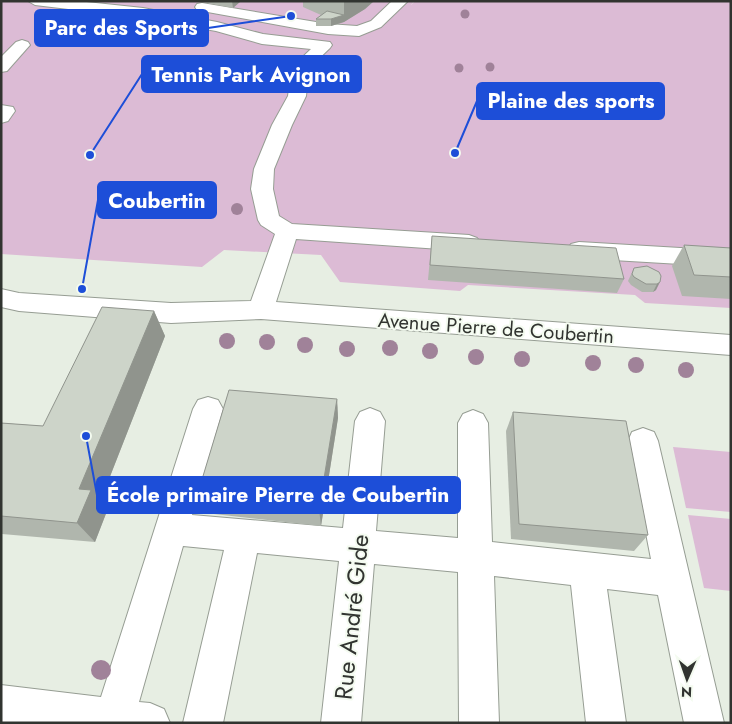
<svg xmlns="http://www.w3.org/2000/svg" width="732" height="724" font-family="Jost,sans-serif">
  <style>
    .green { fill: #dcbbd5 }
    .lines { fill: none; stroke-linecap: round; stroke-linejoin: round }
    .minor-casing { stroke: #969d93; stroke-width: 2 }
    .minor { fill: #fff; fill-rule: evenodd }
    .tree { fill: #a08299 }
    .wall { fill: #b0b6ad }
    .shaded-wall { fill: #90948d }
    .building { fill: #cdd4c9; stroke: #90948d }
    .labels { text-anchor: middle; stroke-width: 4; stroke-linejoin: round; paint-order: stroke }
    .street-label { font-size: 20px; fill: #313430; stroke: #f4fbf0 }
    .near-street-label { font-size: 24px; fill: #313430; stroke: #f4fbf0 }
    .leader { fill: none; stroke: #1d4ed8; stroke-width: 2 }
    .callout-dot { fill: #1d4ed8; stroke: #f4fbf0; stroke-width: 2 }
    .callout { fill: #1d4ed8; stroke: #1d4ed8; stroke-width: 2 }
    .callout-label { font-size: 21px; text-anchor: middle; font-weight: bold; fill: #fff }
  </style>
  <rect width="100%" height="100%" fill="#e7eee3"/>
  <g class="green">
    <path d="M1,1H414L411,5L415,1H731V308L645,303L635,295L468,285L460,291L340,282L321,255L224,250L202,267L1,254Z"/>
    <path d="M673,447L731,452V512L686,508Z"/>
    <path d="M688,515L731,519V591L704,588Z"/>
  </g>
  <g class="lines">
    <g class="minor-casing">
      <g id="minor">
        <path d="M28,1H77L143,8L217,22L263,34L330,42L332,45L330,48L309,68L306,96L292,125L274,169L273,189L279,216L292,224L469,235L477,238L481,243L477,248L469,251L296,239L276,302L731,335V355L261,319L171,323L19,311L1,307V289L19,293L171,303L251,301L275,234L261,225L258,220L251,189L254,169L272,125L288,96L292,67L311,49L262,44L216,31L143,18L35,5Z"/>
        <path d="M392,1H408L381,27L359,36L328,34L202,11L197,10L195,7L197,4L202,3L328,24L357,26L371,21Z"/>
        <path d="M22,40L28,42L30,45L7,71L1,72V57L16,42Z"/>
        <path d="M1,105L13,107L15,111L8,121L1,123Z"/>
        <path d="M579,242L731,251V267L579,258L571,256L567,250L571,244Z"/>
        <path d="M208,397L218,400L223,409L192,515L343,528L355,421L360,412L370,408L380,412L385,421L376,531L458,538V423L463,414L473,410L483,414L488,423L492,542L651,559L628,441L632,432L643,428L654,432L658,441L724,723H684L658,595L607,589L626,723H586L571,585L494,576L499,723H459L458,572L374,564L361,723H321L339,561L257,553L223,723H183L224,550L183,546L139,702L150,703L164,709L170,723H1V685L101,697L193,409L198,400Z"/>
      </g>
    </g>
    <use href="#minor" class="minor"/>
  </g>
  <g class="tree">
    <circle cx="465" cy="14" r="4.5"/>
    <circle cx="490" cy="67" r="4.5"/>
    <circle cx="459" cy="68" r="4.5"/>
    <circle cx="237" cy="209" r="6"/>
    <circle cx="227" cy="341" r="8"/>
    <circle cx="267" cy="342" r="8"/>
    <circle cx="305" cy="345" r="8"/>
    <circle cx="390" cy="348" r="8"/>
    <circle cx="347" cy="349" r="8"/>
    <circle cx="430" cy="351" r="8"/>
    <circle cx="476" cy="357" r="8"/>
    <circle cx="522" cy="359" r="8"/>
    <circle cx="593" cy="363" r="8"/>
    <circle cx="636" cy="365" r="8"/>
    <circle cx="686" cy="370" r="8"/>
    <circle cx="101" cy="670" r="10"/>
  </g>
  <g class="wall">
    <path d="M197,1H241L233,8Z"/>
    <path d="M303,1H374L365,9L344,22L331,26H316V19L321,15L303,7Z"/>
    <path d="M432,236L624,279L617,293L428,280Z"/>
    <path d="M684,245L731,248V299L682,296L672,266Z"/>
    <path d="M634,268L659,272L656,290L653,292H642L631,285L628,281Z"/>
    <path d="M154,311L165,336L100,502L107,511L95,542L2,534L1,536V423L43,426Z"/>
    <path d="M337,399L338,418L321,526L205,513L197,496Z"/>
    <path d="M513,412L648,535L634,551L511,539L506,431Z"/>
  </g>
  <g class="shaded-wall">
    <path d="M232,1H241L233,8Z"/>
    <path d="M346,1H374L365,9L344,22L331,26V19L344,15V2Z"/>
    <path d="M660,282L656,290L653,292L657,284Z"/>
    <path d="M154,311L165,336L100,502L107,511L95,542L77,523L79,489Z"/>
    <path d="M337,399L338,418L321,526L319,509Z"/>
  </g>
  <g class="building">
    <path d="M327,11L344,15L331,19H316Z"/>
    <path d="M432,236L616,248L624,279L430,265Z"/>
    <path d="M684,245L731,248V277L694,275Z"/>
    <path d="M647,266L659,272L661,276L660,282L657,284H646L634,277L632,274L634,268Z"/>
    <path d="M102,307L154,311L79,489L91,490L77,523L1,516V423L43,426Z"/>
    <path d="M229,390L337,399L319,509L197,496Z"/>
    <path d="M513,412L626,421L648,535L519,524Z"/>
  </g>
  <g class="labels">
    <g class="street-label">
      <text transform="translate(496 328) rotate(4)" y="7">Avenue Pierre de Coubertin</text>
    </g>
    <g class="near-street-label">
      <text transform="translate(352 617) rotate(-84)" y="8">Rue André Gide</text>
    </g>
  </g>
  <path class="leader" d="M291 16L208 28M90 155L142 74M455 153L477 101M82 289L98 200M86 436L97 495"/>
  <g class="callout-dot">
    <circle cx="291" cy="16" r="5"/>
    <circle cx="90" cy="155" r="5"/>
    <circle cx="455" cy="153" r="5"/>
    <circle cx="82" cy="289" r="5"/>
    <circle cx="86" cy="436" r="5"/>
  </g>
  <g class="callout">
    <rect x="35" y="10" width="173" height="36" rx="5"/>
    <rect x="142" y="56" width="219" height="36" rx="5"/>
    <rect x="477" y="83" width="187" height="36" rx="5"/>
    <rect x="98" y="182" width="118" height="36" rx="5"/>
    <rect x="97" y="477" width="363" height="36" rx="5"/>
  </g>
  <g class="callout-label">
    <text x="121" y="35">Parc des Sports</text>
    <text x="251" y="82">Tennis Park Avignon</text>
    <text x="571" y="108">Plaine des sports</text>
    <text x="157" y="208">Coubertin</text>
    <text x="278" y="502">École primaire Pierre de Coubertin</text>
  </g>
  <rect width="732" height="724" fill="none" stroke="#313430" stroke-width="5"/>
  <g transform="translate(687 679) rotate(182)" stroke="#f4fbf0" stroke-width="4" paint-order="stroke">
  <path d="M0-4L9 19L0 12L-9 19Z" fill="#313430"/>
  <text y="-8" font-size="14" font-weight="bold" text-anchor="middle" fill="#313430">N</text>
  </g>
</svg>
